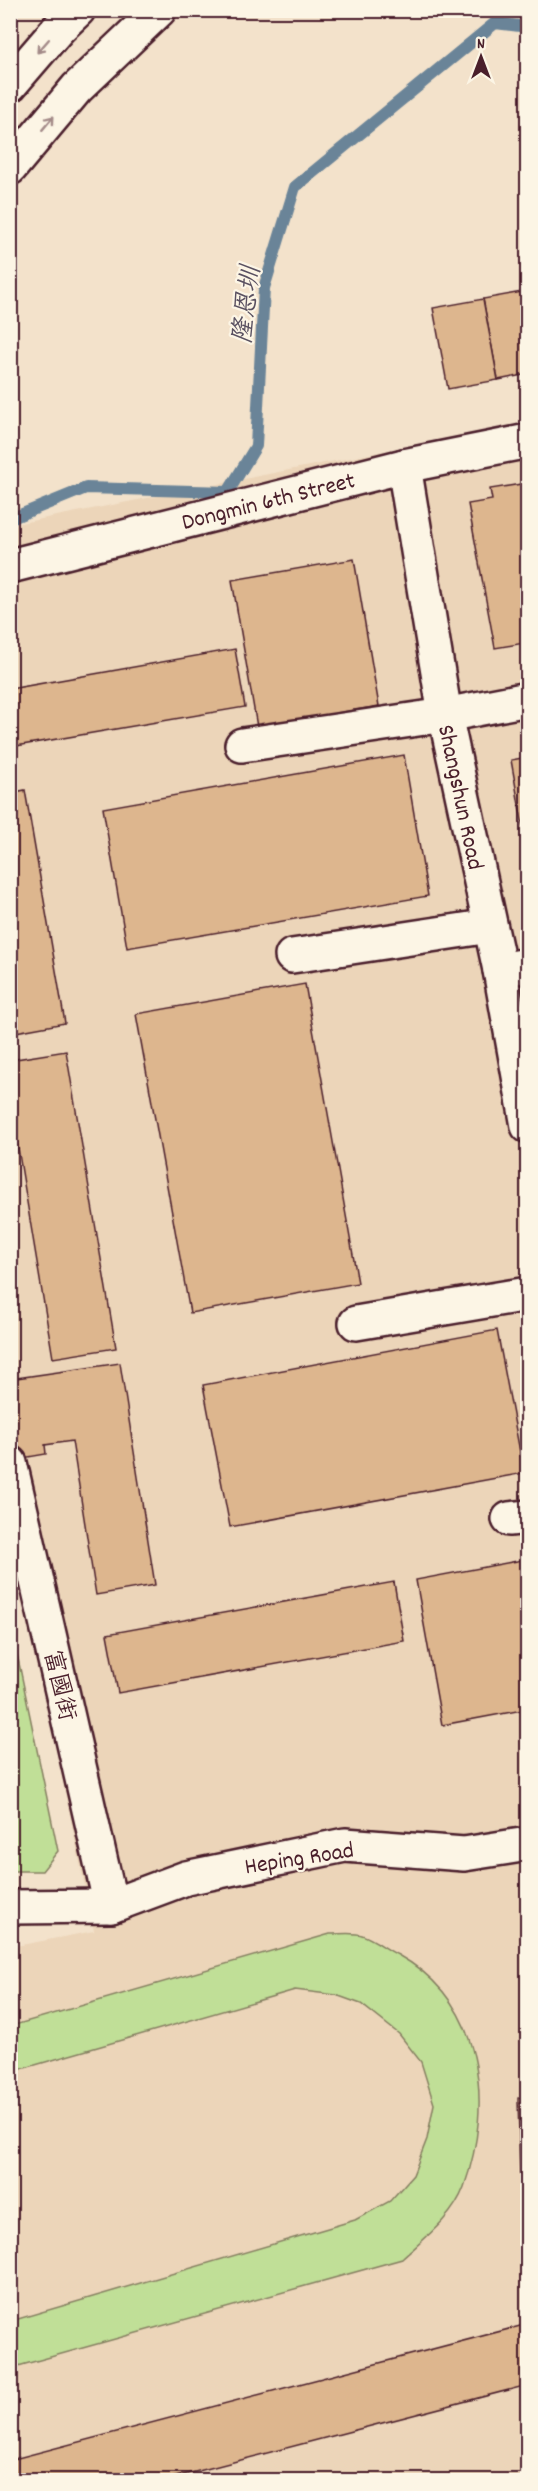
<svg xmlns="http://www.w3.org/2000/svg" width="538" height="2491" font-family="Dekko,'LXGW WenKai TC',sans-serif">
  <style>
    .built { fill: #ecd5b9 }
    .green { fill: #c0df97; stroke: #857f61; stroke-width: 1.5 }
    .lines { fill: none; stroke-linecap: round; stroke-linejoin: round }
    .stream { stroke: #6a8498; stroke-width: 12 }
    .building { fill: #ddb68e; stroke: #4a1f2b; stroke-width: 1.5 }
    .minor-casing { stroke: #4a1f2b; stroke-width: 38 }
    .minor { stroke: #fcf5e5; stroke-width: 33 }
    .oneway { stroke: #a38a88 }
    .labels { text-anchor: middle; stroke-width: 4.5; stroke-linejoin: round; paint-order: stroke }
    .street-label { font-size: 24px; fill: #4a1f2b; stroke: #fcf5e5 }
    .water-label { font-size: 26px; font-style: italic; fill: #5a5161; stroke: #fcf5e5 }
  </style>
  <rect width="100%" height="100%" fill="#f3e2cb"/>
  <filter id="ink" filterUnits="userSpaceOnUse"><feTurbulence type="fractalNoise" baseFrequency=".0167" numOctaves="2"/><feDisplacementMap in="SourceGraphic" scale="12" xChannelSelector="R" yChannelSelector="G"/><feConvolveMatrix kernelMatrix="1 2 1 2 8 2 1 2 1" color-interpolation-filters="sRGB"/></filter>
  <g filter="url(#ink)">
    <path class="built" d="M527,423V2480H11V1947L94,1931L11,1530V525Z"/>
    <g class="green">
      <path d="M10,1620L58,1851L42,1871H11Z"/>
      <path d="M330,1934C340,1934 353,1932 362,1935C374,1939 386,1949 398,1955C483,2002 494,2102 464,2187C453,2217 425,2238 402,2259L11,2368V2321L355,2220L390,2201L413,2175L427,2139L434,2104L421,2062L399,2034L361,2004L336,1995L295,1990L11,2072V2026Z"/>
    </g>
    <g class="lines">
      <path class="stream" d="M10,519L86,488L228,492L256,446L264,288L295,187L495,23L528,27"/>
    </g>
    <g class="building">
      <path d="M528,291V374L498,380L483,299Z"/>
      <path d="M483,299L498,380L448,389L433,308Z"/>
      <path d="M528,483V655H526L524,643L495,648L468,504L492,500L490,489Z"/>
      <path d="M354,559L379,706L257,727L232,580Z"/>
      <path d="M235,649L245,707L10,747V689Z"/>
      <path d="M404,755L428,896L127,948L103,808Z"/>
      <path d="M528,757V855L511,760Z"/>
      <path d="M25,790L65,1023L10,1033V793Z"/>
      <path d="M305,984L358,1283L190,1313L136,1014Z"/>
      <path d="M66,1051L116,1348L53,1358L10,1100V1060Z"/>
      <path d="M497,1330L524,1473L230,1527L203,1385Z"/>
      <path d="M120,1363L155,1585L96,1595L72,1441L45,1445L46,1454L17,1459L10,1415V1379Z"/>
      <path d="M528,1559V1709L442,1725L416,1580Z"/>
      <path d="M394,1582L404,1641L118,1693L107,1634Z"/>
      <path d="M528,2096V2180L520,2179L518,2098Z"/>
      <path d="M528,2324V2385L164,2480H13L10,2460Z"/>
    </g>
    <g class="lines">
      <g class="minor-casing">
        <g id="minor">
          <path d="M10,85L59,28L78,10"/>
          <path d="M10,168L77,88L159,10"/>
          <path d="M404,466L445,715L500,970L528,1126"/>
          <path d="M10,566L404,466L528,441"/>
          <path d="M242,745L445,715L528,699"/>
          <path d="M292,956L490,926"/>
          <path d="M500,970L528,965"/>
          <path d="M356,1323L528,1294"/>
          <path d="M10,1463L111,1906"/>
          <path d="M509,1519L528,1517"/>
          <path d="M10,1907L111,1906L186,1878L345,1845L464,1854L528,1844"/>
        </g>
      </g>
      <use href="#minor" class="minor"/>
    </g>
    <defs><path id="oneway-shaft" d="M-6 0H5M1.5-3L5.5 0L1.5 3" fill="none" stroke-width="1.6" stroke-linecap="round" stroke-linejoin="round" transform="scale(1.5)"/></defs>
    <g class="oneway">
      <use href="#oneway-shaft" transform="translate(43 46) rotate(131)"/>
      <use href="#oneway-shaft" transform="translate(48 123) rotate(-50)"/>
    </g>
  </g>
  <g class="labels">
    <g class="street-label">
      <text transform="translate(268 500) rotate(-14)" y="8">Dongmin 6th Street</text>
      <text transform="translate(462 797) rotate(78)" y="8">Shangshun Road</text>
      <text transform="translate(61 1685) rotate(77)" y="8">富國街</text>
      <text transform="translate(299 1857) rotate(-9)" y="8">Heping Road</text>
    </g>
    <g class="water-label">
      <text transform="translate(245 305) rotate(-83)" y="9">隆恩圳</text>
    </g>
  </g>
  <rect width="538" height="2491" fill="none" stroke="#fcf5e5" stroke-width="36"/>
  <rect x="18" y="18" width="502" height="2455" fill="none" stroke="#4a1f2b" stroke-width="2" filter="url(#ink)"/>
  <g transform="translate(481 57)" stroke="#fcf5e5" stroke-width="4.5" paint-order="stroke">
  <path d="M0-4.5L10 22L0 15L-10 22Z" fill="#4a1f2b"/>
  <text y="-9" font-size="16" font-weight="bold" text-anchor="middle" fill="#4a1f2b">N</text>
  </g>
</svg>
